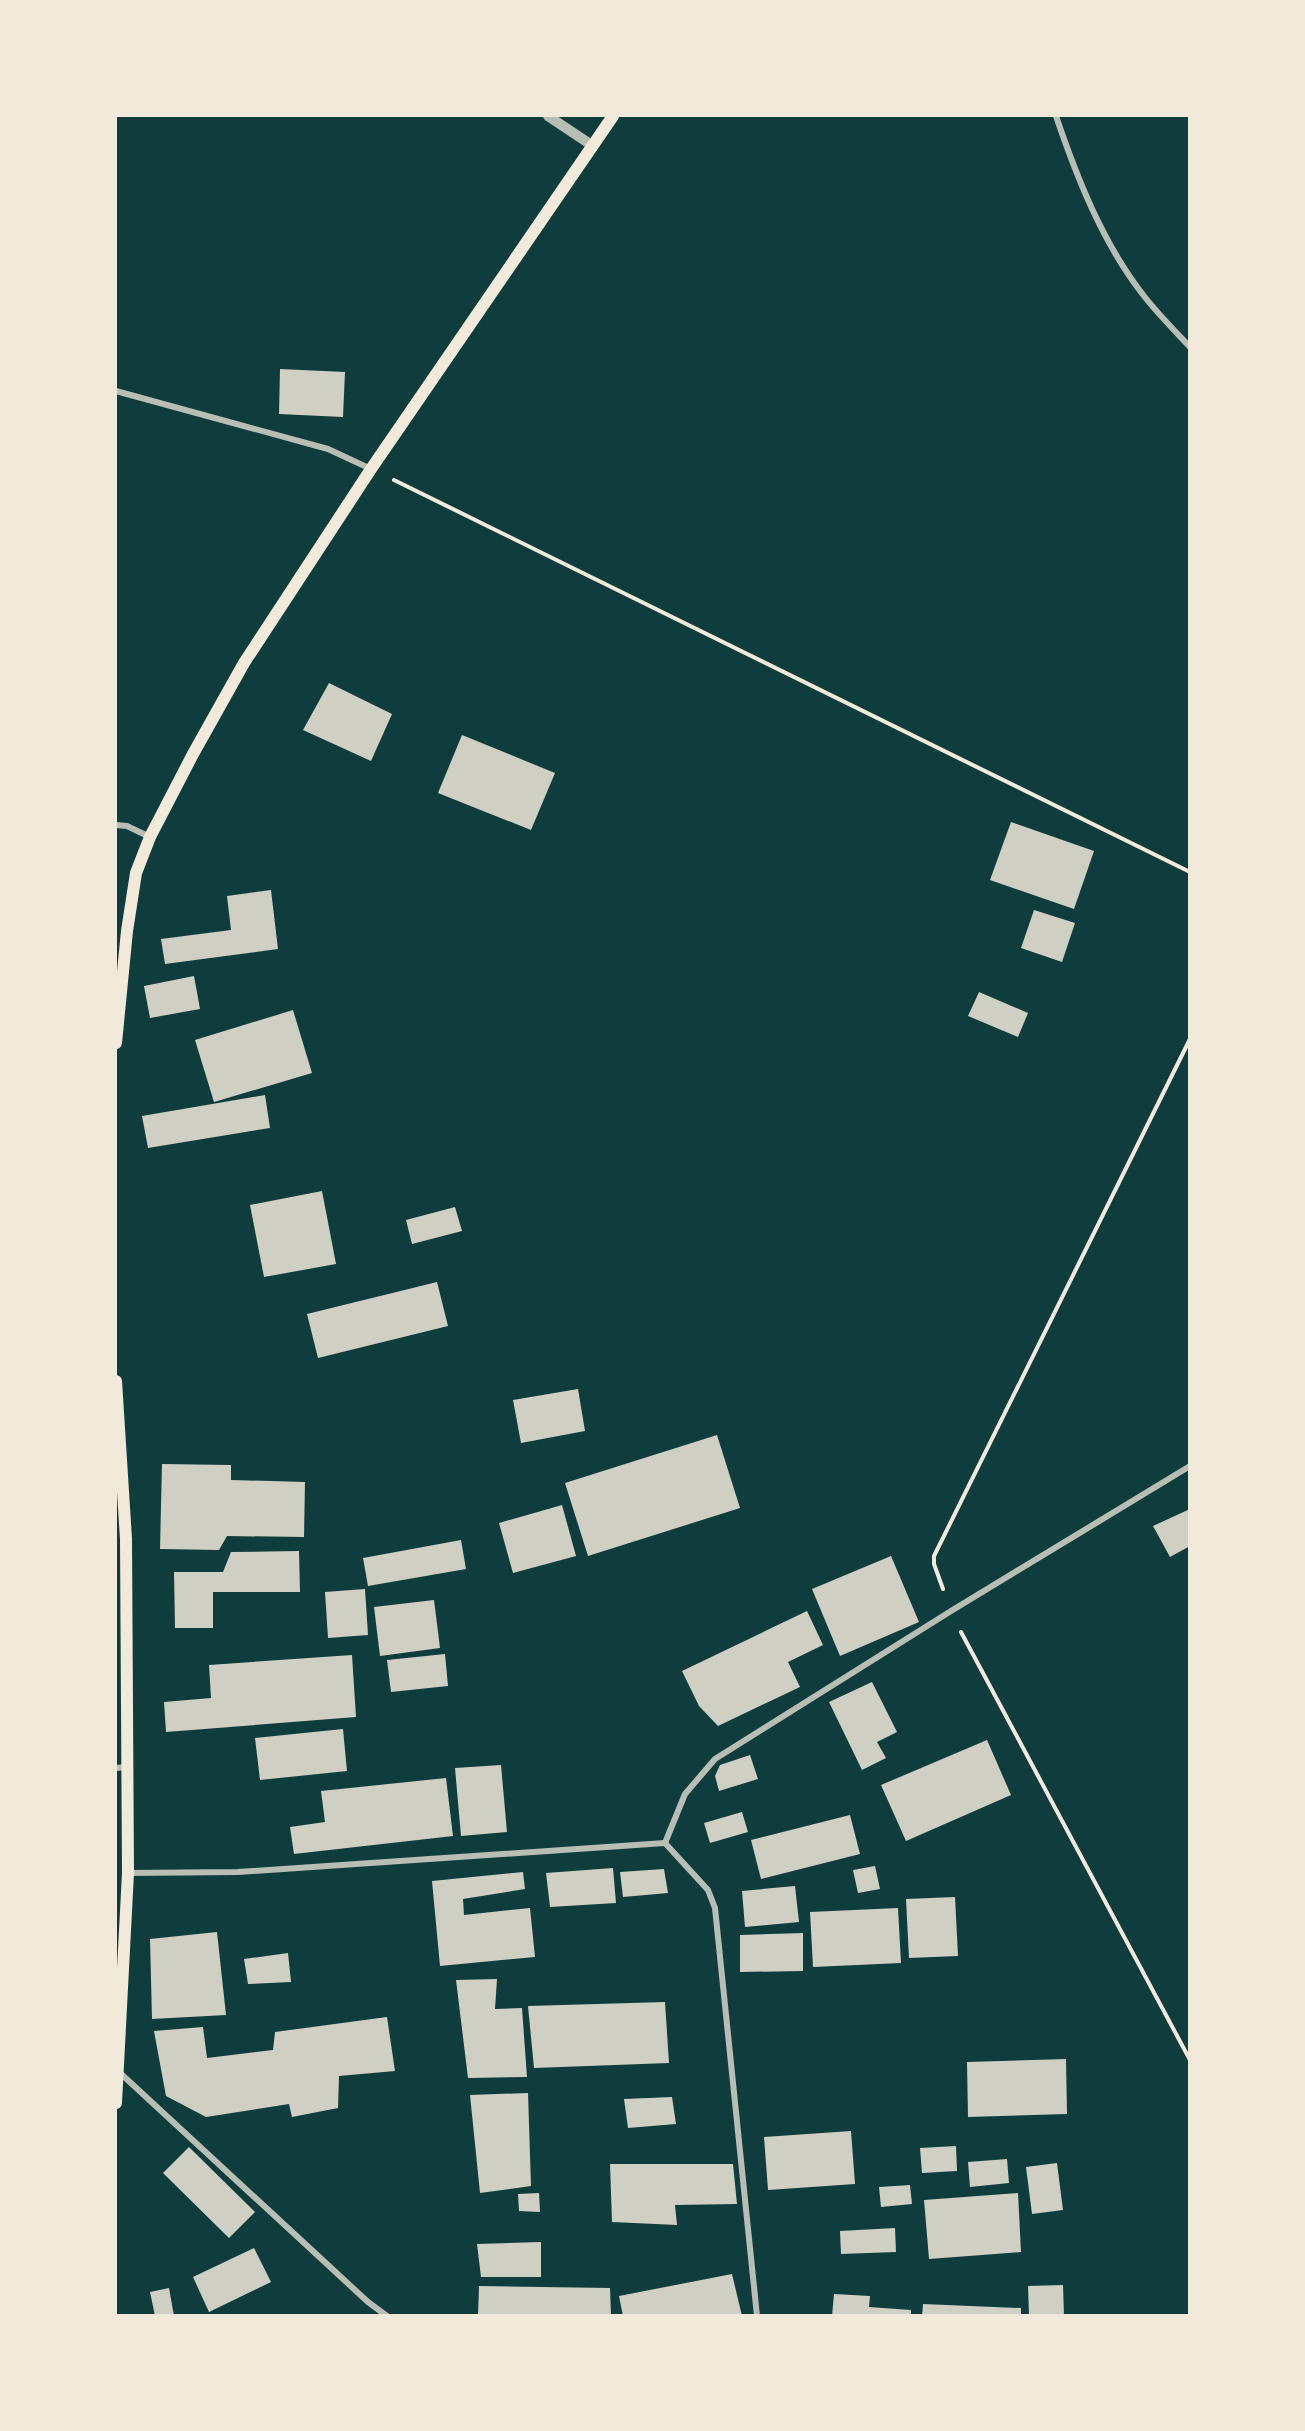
<svg xmlns="http://www.w3.org/2000/svg" width="1305" height="2431" font-family="Lato,sans-serif">
  <style>
    .building { fill: #cfcfc3 }
    .lines { fill: none; stroke-linecap: round; stroke-linejoin: round }
    .path { stroke: #f1e9da; stroke-width: 4 }
    .minor { stroke: #b8beb3; stroke-width: 6 }
    .tertiary { stroke: #b8beb3; stroke-width: 10 }
    .secondary { stroke: #f1e9da; stroke-width: 12 }
  </style>
  <rect width="100%" height="100%" fill="#0f3d3e"/>
  <g class="building">
    <path d="M280,369L345,372L343,417L279,414Z"/>
    <path d="M329,683L392,714L371,761L303,730Z"/>
    <path d="M462,735L555,773L531,830L438,793Z"/>
    <path d="M1011,822L1094,851L1074,909L990,880Z"/>
    <path d="M271,890L278,949L165,964L161,939L231,930L227,896Z"/>
    <path d="M1034,910L1075,923L1062,962L1021,948Z"/>
    <path d="M194,976L200,1009L150,1018L144,986Z"/>
    <path d="M979,992L1028,1013L1018,1037L968,1016Z"/>
    <path d="M293,1010L312,1073L214,1102L195,1040Z"/>
    <path d="M265,1095L270,1128L148,1148L142,1116Z"/>
    <path d="M322,1191L336,1264L264,1277L250,1205Z"/>
    <path d="M455,1207L462,1231L412,1244L406,1220Z"/>
    <path d="M437,1282L448,1326L318,1358L307,1314Z"/>
    <path d="M578,1389L585,1431L521,1443L513,1400Z"/>
    <path d="M717,1435L740,1508L588,1556L565,1483Z"/>
    <path d="M162,1464L231,1465V1480L305,1482L304,1537L227,1536L219,1550L160,1549Z"/>
    <path d="M562,1505L576,1556L513,1573L499,1523Z"/>
    <path d="M1190,1509V1546L1170,1557L1153,1526Z"/>
    <path d="M461,1540L466,1569L368,1586L363,1558Z"/>
    <path d="M299,1551L300,1592H213V1628H175L174,1572H223L231,1552Z"/>
    <path d="M891,1556L919,1622L840,1656L812,1589Z"/>
    <path d="M365,1589L368,1635L328,1638L325,1592Z"/>
    <path d="M434,1600L440,1648L380,1656L374,1607Z"/>
    <path d="M807,1611L823,1645L788,1662L800,1687L718,1726L699,1706L682,1671Z"/>
    <path d="M445,1654L448,1686L391,1692L387,1660Z"/>
    <path d="M352,1655L356,1717L166,1732L164,1702L211,1698L209,1665Z"/>
    <path d="M872,1682L897,1732L877,1742L886,1758L862,1770L829,1702Z"/>
    <path d="M343,1729L347,1771L260,1780L255,1738Z"/>
    <path d="M987,1740L1011,1795L906,1841L881,1785Z"/>
    <path d="M750,1755L758,1779L719,1791L715,1776L720,1765Z"/>
    <path d="M501,1765L507,1832L461,1836L455,1768Z"/>
    <path d="M446,1778L453,1836L294,1854L290,1827L325,1822L321,1791Z"/>
    <path d="M742,1812L748,1832L710,1843L704,1823Z"/>
    <path d="M850,1815L860,1854L761,1879L751,1840Z"/>
    <path d="M875,1866L880,1889L858,1893L853,1870Z"/>
    <path d="M613,1868L616,1903L550,1907L546,1873Z"/>
    <path d="M664,1869L668,1893L623,1897L620,1872Z"/>
    <path d="M523,1872L525,1889L463,1899L464,1915L530,1908L535,1957L440,1966L432,1881Z"/>
    <path d="M795,1886L799,1922L745,1927L742,1891Z"/>
    <path d="M955,1897L958,1956L909,1958L906,1899Z"/>
    <path d="M898,1908L901,1963L813,1967L810,1912Z"/>
    <path d="M217,1932L226,2015L152,2019L150,1939Z"/>
    <path d="M803,1933V1971L740,1972V1935Z"/>
    <path d="M288,1953L291,1982L248,1984L244,1959Z"/>
    <path d="M497,1979L495,2009L522,2008L527,2077L468,2078L456,1980Z"/>
    <path d="M665,2002L669,2063L534,2068L528,2006Z"/>
    <path d="M387,2017L395,2071L339,2076L338,2108L292,2117L289,2104L206,2117L166,2096L154,2031L203,2027L207,2058L273,2050L275,2032Z"/>
    <path d="M1066,2059L1067,2114L968,2117L967,2062Z"/>
    <path d="M528,2093L531,2186L480,2193L470,2095Z"/>
    <path d="M672,2097L676,2124L628,2128L624,2099Z"/>
    <path d="M851,2131L855,2184L768,2190L764,2137Z"/>
    <path d="M956,2146L957,2171L922,2173L920,2148Z"/>
    <path d="M189,2147L255,2212L229,2238L163,2173Z"/>
    <path d="M1007,2159L1009,2183L970,2187L968,2162Z"/>
    <path d="M1057,2163L1063,2210L1032,2214L1026,2167Z"/>
    <path d="M610,2164H733L737,2204L675,2205L677,2225L612,2222Z"/>
    <path d="M910,2185L912,2204L881,2207L879,2187Z"/>
    <path d="M539,2193L540,2212L519,2211L518,2194Z"/>
    <path d="M1018,2193L1021,2252L929,2259L924,2200Z"/>
    <path d="M895,2228L896,2252L841,2254L840,2231Z"/>
    <path d="M541,2242V2277H481L477,2244Z"/>
    <path d="M254,2248L271,2282L209,2312L193,2277Z"/>
    <path d="M732,2274L742,2316H623L619,2296Z"/>
    <path d="M1063,2285L1064,2316H1029L1028,2286Z"/>
    <path d="M479,2286L610,2288L611,2316H478Z"/>
    <path d="M169,2288L174,2316H155L150,2292Z"/>
    <path d="M834,2294L870,2296L869,2307L911,2310V2316H832Z"/>
    <path d="M923,2304L1021,2308V2316H922Z"/>
  </g>
  <g class="lines">
    <g class="path">
      <path d="M394,480L1190,872"/>
      <path d="M943,1589L934,1564V1556L1190,1039"/>
      <path d="M961,1632L1190,2060"/>
    </g>
    <g class="minor">
      <path d="M1056,116C1077,178 1103,244 1144,296C1158,314 1174,330 1190,347"/>
      <path d="M116,391L328,449L371,469"/>
      <path d="M116,825L127,826L150,837"/>
      <path d="M116,1768L126,1767"/>
      <path d="M665,1843L685,1794L715,1759L951,1611L1190,1466"/>
      <path d="M665,1843L708,1890L715,1908L757,2316"/>
      <path d="M128,1873L238,1872L665,1843"/>
      <path d="M119,2072L368,2302L387,2316"/>
    </g>
    <path class="tertiary" d="M548,116L593,146"/>
    <g class="secondary">
      <path d="M116,1043L127,931L136,873L150,837L193,754L244,663L371,469L613,116"/>
      <path d="M116,1381L126,1539L128,1873L116,2103"/>
    </g>
  </g>
  <rect width="1305" height="2431" fill="none" stroke="#f1e9da" stroke-width="234"/>
</svg>
